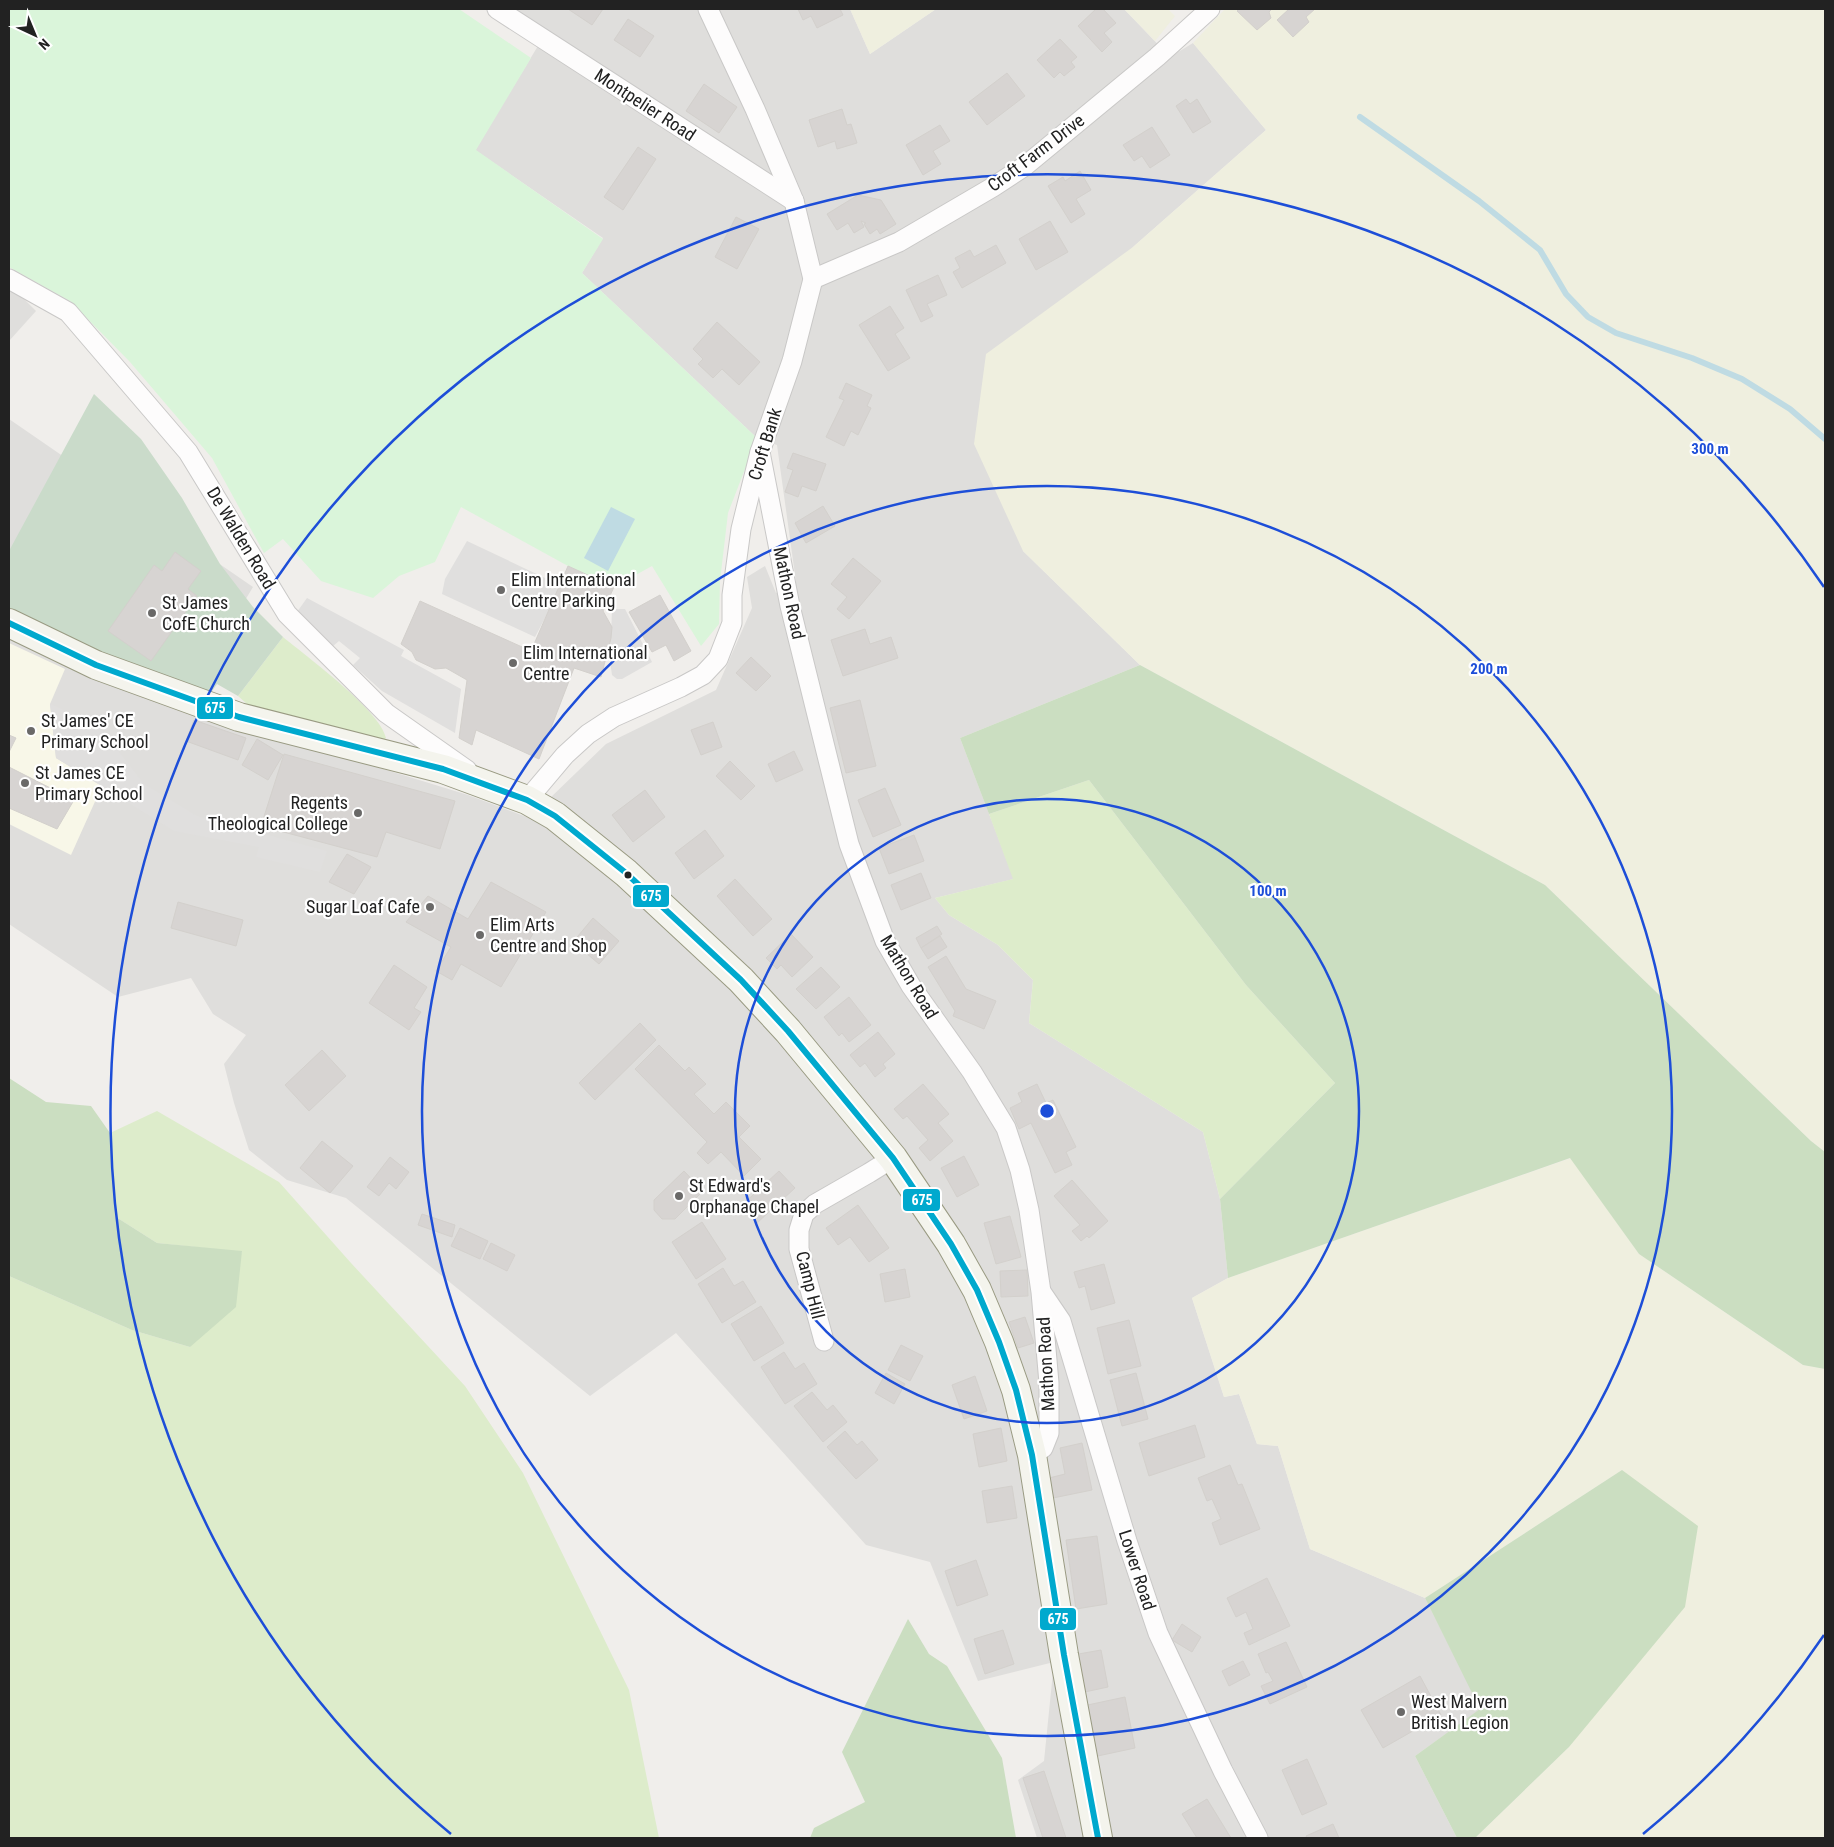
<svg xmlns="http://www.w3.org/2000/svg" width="1834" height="1847" font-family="'Roboto Condensed',sans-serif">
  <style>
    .residential { fill: #dfdedc }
    .education { fill: #f8f7e8 }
    .farmland { fill: #efefdf }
    .grass { fill: #ddeccb }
    .forest { fill: #cbdec1 }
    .cemetery { fill: #cadbca }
    .park { fill: #daf5da }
    .parking { fill: #e0dfde }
    .water { fill: #bfdbe3 }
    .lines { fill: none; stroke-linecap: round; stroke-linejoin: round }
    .stream { stroke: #bfdbe3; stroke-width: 6 }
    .building { fill: #d7d4d2; stroke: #d3d0cc }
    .street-casing { stroke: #c9c8c7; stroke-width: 21 }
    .secondary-casing { stroke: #999a82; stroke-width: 30 }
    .street { stroke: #fdfcfc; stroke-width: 19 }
    .secondary { stroke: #f4f4ed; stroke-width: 28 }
    .bus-1-casing { stroke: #fff; stroke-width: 10 }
    .bus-1 { stroke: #00a9ce; stroke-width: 6 }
    .ring { fill: none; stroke: #1d4ed8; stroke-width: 2.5 }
    .poi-dot { fill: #6a6968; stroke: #fff; stroke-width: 2 }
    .bus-dot { fill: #222; stroke: #fff; stroke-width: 2 }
    .labels { text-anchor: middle; stroke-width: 4.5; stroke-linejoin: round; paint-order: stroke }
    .street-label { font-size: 18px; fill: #222; stroke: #fff }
    .poi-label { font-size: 18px; fill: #222; stroke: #fff; text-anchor: start }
    .centre { fill: #1d4ed8; stroke: #fff; stroke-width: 2.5 }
    .ring-label { font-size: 15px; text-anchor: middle; font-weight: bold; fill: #1d4ed8; stroke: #fff; stroke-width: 4.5; stroke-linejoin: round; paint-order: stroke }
    .line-badge { stroke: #fff; stroke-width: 2 }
    .badge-label { font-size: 14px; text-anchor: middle; font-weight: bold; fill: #fff }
  </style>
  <rect width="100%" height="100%" fill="#f0eeeb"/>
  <g class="residential">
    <path d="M514,9H850L870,54L936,9H1124L1170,57L1193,43L1266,130L1133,247L1023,551L1140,665L960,738L1014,879L935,898L949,915L998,945L1033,980L1029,1023L1203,1132L1220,1199L1228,1278L1192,1298L1224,1397L1239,1394L1257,1444L1278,1446L1310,1549L1425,1598L1481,1709L1415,1756L1457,1838H1037L1018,1780L1044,1761L1054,1662L978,1681L930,1562L866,1545L676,1333L590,1396L346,1198L287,1180L249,1150L234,1103L224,1064L246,1035L213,1014L191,978L118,997L9,924V419L253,587L181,707L468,795L532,819L549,799L606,744L716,690L752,608L747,577L765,566L776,593L796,582L777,445L757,438L582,273L603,238L475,150L547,31Z"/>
    <path d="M9,288L19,294L36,311L9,341Z"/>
  </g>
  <path class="education" d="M9,643L65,669L50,704L56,758L102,786L71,855L9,824Z"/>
  <g class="farmland">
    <path d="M850,9H936L870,54Z"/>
    <path d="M1124,9H1168L1175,16L1155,41Z"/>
    <path d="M1225,9H1825V1152L1811,1141L1545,885L1140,665L1023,551L974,444L986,354L1133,247L1266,130L1193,43Z"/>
    <path d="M1571,1158L1639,1254L1803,1365L1825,1369V1838H1475L1569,1747L1622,1470L1425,1598L1310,1549L1278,1446L1257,1444L1239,1394L1224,1397L1192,1298L1228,1278Z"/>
  </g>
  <g class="grass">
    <path d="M283,637C306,656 381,711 386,738L381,742L256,712L238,696Z"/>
    <path d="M1089,780L1246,985L1335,1083L1220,1199L1203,1132L1029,1023L1033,980L998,945L949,915L935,898L1013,879L989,814Z"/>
    <path d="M157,1111L279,1182L351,1263L465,1386L523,1473L629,1690L659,1838H9V1276L132,1330L190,1347L242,1252L157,1243L116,1217L110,1133Z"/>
  </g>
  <g class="forest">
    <path d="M1140,665L1545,885L1811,1141L1825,1152V1369L1803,1365L1639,1254L1570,1158L1228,1278L1220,1199L1335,1083L1246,985L1089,780L989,814L960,738Z"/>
    <path d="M9,1078L46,1102L91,1106L110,1133L116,1217L157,1243L242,1251L236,1307L190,1347L132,1330L9,1276Z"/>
    <path d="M1622,1470L1698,1526L1685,1607L1569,1747L1475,1838H1457L1415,1756L1480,1709L1425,1598Z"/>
    <path d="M908,1619L929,1654L947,1666L1002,1758L1016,1838H810L814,1828L865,1802L842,1752Z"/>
  </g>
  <path class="cemetery" d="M94,394L141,439L182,498L220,564L253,607L283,637L238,696L217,684L208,697L130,668L9,610V551Z"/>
  <path class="park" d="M9,9H459L531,58L476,150L603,239L582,273L757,438L728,513L720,581L719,624L701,646L652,566L614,587L568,566L461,507L435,562L399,576L373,598L321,581L283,539L264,553L212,458L130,362L70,301L9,267Z"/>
  <g class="parking">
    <path d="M467,541L562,586L535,637L442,594L445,579Z"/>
    <path d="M307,598L404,650L401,656L461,689L455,733L382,691L353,665L360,658L339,641L333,646L297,612Z"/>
    <path d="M612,609H625L652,662L622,679H617L612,675L608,647L611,638Z"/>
    <path d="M50,704L98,725L144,784L197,816L327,851L320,872L256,857L259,847L174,831L56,758Z"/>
  </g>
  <path class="water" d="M611,507L635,519L608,571L584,558Z"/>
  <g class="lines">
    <path class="stream" d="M1360,117L1479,201L1540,250L1566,294L1588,317L1616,333L1692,358L1742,379L1790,409L1825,439"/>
  </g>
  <g class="building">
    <path d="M568,9H603L592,25Z"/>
    <path d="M798,9H840L843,15L817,28L811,16L803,20Z"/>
    <path d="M1096,9H1103L1116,23L1104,33L1112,42L1102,52L1078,26Z"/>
    <path d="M1239,9H1272L1269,12L1271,18L1257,30L1237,11Z"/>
    <path d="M1289,9H1315L1306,17L1309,22L1293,37L1277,20Z"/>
    <path d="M628,19L654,36L640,57L614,40Z"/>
    <path d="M1060,39L1077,57L1071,62L1075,67L1064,76L1060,72L1054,78L1037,60Z"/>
    <path d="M1007,73L1025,96L987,125L969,102Z"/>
    <path d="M704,84L737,107L719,133L686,111Z"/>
    <path d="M1186,99L1190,104L1197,99L1211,122L1193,133L1176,106Z"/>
    <path d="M842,109L847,125L851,124L857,143L837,149L835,141L818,147L809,120Z"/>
    <path d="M940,125L950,141L933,151L941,164L923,175L906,145Z"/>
    <path d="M1152,127L1170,155L1150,168L1142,156L1134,161L1123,145Z"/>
    <path d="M638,147L656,159L623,210L604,197Z"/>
    <path d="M1080,171L1091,190L1076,199L1085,214L1071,223L1048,186L1063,177L1065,181Z"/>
    <path d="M858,195L881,200L896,224L880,234L877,229L870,234L864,224L866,223L861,221L864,227L854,233L848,223L837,230L827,214Z"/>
    <path d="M736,217L759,229L737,269L715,257Z"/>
    <path d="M1050,221L1068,252L1036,270L1019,239Z"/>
    <path d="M996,245L1006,263L962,288L953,272L960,268L955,258L970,250L974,257Z"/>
    <path d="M938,275L947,295L927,304L933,316L921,322L906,290Z"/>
    <path d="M890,306L904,328L895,334L910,358L888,371L859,325Z"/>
    <path d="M717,322L760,362L739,385L722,369L713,378L698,364L703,359L693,349Z"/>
    <path d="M846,383L872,395L867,406L871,408L858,435L851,431L844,446L826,437L844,400L839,398Z"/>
    <path d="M793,453L826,464L816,491L802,486L798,497L785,492L793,470L787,468Z"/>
    <path d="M823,506L835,526L806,543L795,523Z"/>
    <path d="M175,552L201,571L188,589L197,596L151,661L108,631L154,565L162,571Z"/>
    <path d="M853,558L881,581L849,619L837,609L847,597L831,584Z"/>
    <path d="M568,566L614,587L603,611L612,627L611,638L601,677L574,668L539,759L476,730L472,745L459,738L467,680L446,668L435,669L416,660L412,652L401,644L420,601L531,651Z"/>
    <path d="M660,595L691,651L674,661L666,645L652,652L629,612Z"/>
    <path d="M865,629L870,644L891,637L898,658L843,676L831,640Z"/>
    <path d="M751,657L771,676L756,691L736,673Z"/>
    <path d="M860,700L876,766L846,773L830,708Z"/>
    <path d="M194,720L246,738L238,760L186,741Z"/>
    <path d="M713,722L722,747L701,755L691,730Z"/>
    <path d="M9,735L16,738L9,752Z"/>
    <path d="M257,739L283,755L268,780L242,765Z"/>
    <path d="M794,751L803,770L776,782L768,764Z"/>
    <path d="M284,754L455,801L440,849L386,832L377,857L261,826Z"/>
    <path d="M730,761L755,786L741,800L716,776Z"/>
    <path d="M9,767L74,800L57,829L9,808Z"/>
    <path d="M885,788L901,825L873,837L858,800Z"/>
    <path d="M645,790L665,817L633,842L612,815Z"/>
    <path d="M705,830L724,856L694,879L675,853Z"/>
    <path d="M914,835L924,861L889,874L879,848Z"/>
    <path d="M347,854L371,867L354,894L329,882Z"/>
    <path d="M921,873L931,898L901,910L891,885Z"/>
    <path d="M735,879L772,919L753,936L717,896Z"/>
    <path d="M491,882L546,912L501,987L461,964L452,980L436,971L451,947L406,922L428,896L468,919Z"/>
    <path d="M178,902L243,920L236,946L171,928Z"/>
    <path d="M593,918L619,941L599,964L573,942Z"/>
    <path d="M937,926L942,934L921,948L916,938Z"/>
    <path d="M791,934L813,957L792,977L781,965L777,969L766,958Z"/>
    <path d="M940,936L947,947L928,959L921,948Z"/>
    <path d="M946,956L966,989L996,1001L984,1029L953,1016L955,1011L928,967Z"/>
    <path d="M394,965L427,987L414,1008L421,1012L409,1030L369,1003Z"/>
    <path d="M821,967L840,987L816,1009L796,989Z"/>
    <path d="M849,997L871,1025L849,1042L842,1033L839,1036L824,1017Z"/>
    <path d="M640,1023L656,1040L595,1100L579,1083Z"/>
    <path d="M878,1032L895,1054L883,1064L886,1068L875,1077L865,1063L860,1067L850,1055Z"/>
    <path d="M659,1045L685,1071L689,1067L706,1084L694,1094L714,1114L726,1102L750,1126L739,1137L761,1159L744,1176L721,1152L708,1164L697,1153L707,1142L635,1069Z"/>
    <path d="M322,1050L346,1076L309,1111L285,1085Z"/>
    <path d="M923,1084L949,1114L938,1123L953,1141L930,1161L919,1148L928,1140L907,1116L903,1119L894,1109Z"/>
    <path d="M1037,1084L1046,1103L1053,1100L1076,1147L1066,1152L1072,1165L1055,1173L1031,1123L1019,1129L1010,1108L1022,1102L1018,1093Z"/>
    <path d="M322,1141L353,1166L330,1193L300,1168Z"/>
    <path d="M964,1156L979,1185L957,1197L941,1168Z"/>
    <path d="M390,1157L409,1172L396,1189L389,1183L379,1196L367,1187Z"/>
    <path d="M684,1171L703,1191L675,1219H662L654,1210V1200Z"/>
    <path d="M779,1171L795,1188L757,1223L741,1206Z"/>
    <path d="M1072,1180L1108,1221L1089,1238L1087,1236L1081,1241L1072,1231L1080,1225L1054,1196Z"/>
    <path d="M858,1205L889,1248L869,1262L850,1237L838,1245L826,1228Z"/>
    <path d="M422,1214L455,1225L452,1237L418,1225Z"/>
    <path d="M1010,1216L1021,1257L996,1264L984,1223Z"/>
    <path d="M702,1222L726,1259L696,1279L672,1242Z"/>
    <path d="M460,1228L488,1241L480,1259L451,1246Z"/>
    <path d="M491,1243L515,1255L507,1271L483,1259Z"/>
    <path d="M1104,1264L1115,1303L1091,1310L1085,1286L1079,1288L1074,1272Z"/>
    <path d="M723,1268L734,1286L743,1281L756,1302L722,1323L698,1284Z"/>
    <path d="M905,1269L910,1297L885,1302L880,1274Z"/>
    <path d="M1027,1270L1028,1296L1001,1297L1000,1271Z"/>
    <path d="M761,1306L784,1343L754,1361L731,1324Z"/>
    <path d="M1025,1317L1034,1343L1018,1348L1009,1322Z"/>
    <path d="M1129,1320L1141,1366L1108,1374L1097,1328Z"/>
    <path d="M901,1345L923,1356L910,1381L888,1370Z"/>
    <path d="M784,1352L795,1369L804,1363L817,1384L785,1404L761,1367Z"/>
    <path d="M886,1373L905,1384L894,1404L875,1393Z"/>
    <path d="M1136,1373L1148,1419L1122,1426L1110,1380Z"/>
    <path d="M975,1376L987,1411L964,1419L952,1385Z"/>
    <path d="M812,1392L827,1410L833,1405L847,1422L823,1442L794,1406Z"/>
    <path d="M1195,1425L1205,1457L1149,1476L1139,1443Z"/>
    <path d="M1001,1428L1007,1461L979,1467L973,1434Z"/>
    <path d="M845,1431L857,1445L862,1441L878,1460L856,1479L827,1447Z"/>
    <path d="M1082,1443L1092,1490L1053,1498L1049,1478L1065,1474L1060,1448Z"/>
    <path d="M1230,1465L1238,1485L1242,1484L1260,1529L1220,1545L1212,1523L1221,1519L1212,1499L1207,1501L1198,1478Z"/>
    <path d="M1012,1486L1017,1518L987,1523L982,1491Z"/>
    <path d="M1097,1536L1107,1604L1076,1609L1066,1540Z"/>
    <path d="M976,1560L988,1595L957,1606L945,1571Z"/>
    <path d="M1267,1578L1290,1626L1249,1645L1244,1633L1253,1629L1246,1612L1236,1617L1227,1598Z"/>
    <path d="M1182,1624L1201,1637L1192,1652L1172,1640Z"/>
    <path d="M1003,1630L1014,1664L985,1674L974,1639Z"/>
    <path d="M1286,1642L1307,1687L1270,1704L1261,1686L1273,1681L1268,1672L1266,1673L1258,1654Z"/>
    <path d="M1101,1650L1108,1687L1080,1693L1073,1655Z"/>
    <path d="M1243,1661L1250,1675L1229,1686L1222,1671Z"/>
    <path d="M1420,1676L1441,1715L1383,1748L1361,1710Z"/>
    <path d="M1125,1697L1135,1748L1093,1757L1083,1706Z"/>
    <path d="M1307,1759L1327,1804L1302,1815L1282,1770Z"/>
    <path d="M1044,1771L1066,1838H1043L1023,1778Z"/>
    <path d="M1207,1799L1231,1838H1197L1182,1814Z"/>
    <path d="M1333,1824L1339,1838H1307L1306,1836Z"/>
  </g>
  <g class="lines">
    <g class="street-casing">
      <g id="street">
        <path d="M497,9L794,201"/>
        <path d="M9,279L68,312L188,452L287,614L386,713L467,770"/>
        <path d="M813,279L899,242L993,187L1025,166L1157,57L1210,9"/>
        <path d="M760,452L790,606L849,844L885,941L911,986L972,1072L1006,1128L1020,1170L1029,1210L1041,1292L1049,1383V1433L1043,1448L1032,1455"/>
        <path d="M527,800L565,755L588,734L614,717L681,687L703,675L718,659L732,623V595L741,529L760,452L792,361L813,279L794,201L755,109L708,9"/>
        <path d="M1042,1293L1061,1321L1127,1541L1158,1633L1223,1771L1258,1838"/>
        <path d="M824,1341L799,1249V1230L804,1214L815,1204L869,1173L893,1158"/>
      </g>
    </g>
    <g class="secondary-casing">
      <path id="secondary" d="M9,623L96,665L239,717L443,769L527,800L555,816L626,873L741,980L788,1031L893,1158L951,1244L977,1290L999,1342L1016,1390L1032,1455L1064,1655L1098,1838"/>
    </g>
    <use href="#street" class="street"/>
    <use href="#secondary" class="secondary"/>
    <g class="bus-1-casing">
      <path id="bus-1" d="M9,623L96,665L239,717L443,769L527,800L555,816L626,873L741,980L788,1031L893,1158L951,1244L977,1290L999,1342L1016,1390L1032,1455L1064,1655L1098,1838"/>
    </g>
    <use href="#bus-1" class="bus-1"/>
  </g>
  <g class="ring">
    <circle cx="1047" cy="1111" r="312"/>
    <circle cx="1047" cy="1111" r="625"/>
    <path d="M1824 1635A937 937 0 0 1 1643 1834M451 1834A937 937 0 1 1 1824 587"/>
  </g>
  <g class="poi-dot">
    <circle cx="501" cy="590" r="5"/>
    <circle cx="152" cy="613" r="5"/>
    <circle cx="513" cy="663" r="5"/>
    <circle cx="31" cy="731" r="5"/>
    <circle cx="25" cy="783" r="5"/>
    <circle cx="358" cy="813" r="5"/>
    <circle cx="430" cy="907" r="5"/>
    <circle cx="480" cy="935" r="5"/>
    <circle cx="679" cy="1196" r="5"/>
    <circle cx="1401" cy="1712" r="5"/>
  </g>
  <circle class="bus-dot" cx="628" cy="875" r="4.5"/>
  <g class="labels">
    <g class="street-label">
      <text transform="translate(645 105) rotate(33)" y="6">Montpelier Road</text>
      <text transform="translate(1036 153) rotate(-37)" y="6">Croft Farm Drive</text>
      <text transform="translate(765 444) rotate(-73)" y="6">Croft Bank</text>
      <text transform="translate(241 538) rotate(59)" y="6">De Walden Road</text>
      <text transform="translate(789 593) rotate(78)" y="6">Mathon Road</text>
      <text transform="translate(909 977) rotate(59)" y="6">Mathon Road</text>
      <text transform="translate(810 1285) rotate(76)" y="6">Camp Hill</text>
      <text transform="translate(1046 1364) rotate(-93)" y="6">Mathon Road</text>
      <text transform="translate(1137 1570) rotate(72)" y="6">Lower Road</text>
    </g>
    <g class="poi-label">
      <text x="511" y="586">Elim International<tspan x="511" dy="21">Centre Parking</tspan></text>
      <text x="162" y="609">St James<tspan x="162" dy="21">CofE Church</tspan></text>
      <text x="523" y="659">Elim International<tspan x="523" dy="21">Centre</tspan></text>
      <text x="41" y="727">St James' CE<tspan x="41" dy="21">Primary School</tspan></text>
      <text x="35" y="779">St James CE<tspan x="35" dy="21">Primary School</tspan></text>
      <text x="348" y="809" text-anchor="end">Regents<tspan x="348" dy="21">Theological College</tspan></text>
      <text x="420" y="913" text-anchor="end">Sugar Loaf Cafe</text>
      <text x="490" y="931">Elim Arts<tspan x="490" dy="21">Centre and Shop</tspan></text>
      <text x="689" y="1192">St Edward's<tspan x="689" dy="21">Orphanage Chapel</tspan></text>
      <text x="1411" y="1708">West Malvern<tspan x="1411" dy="21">British Legion</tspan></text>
    </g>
  </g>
  <circle cx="1047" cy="1111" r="8" class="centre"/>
  <g class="ring-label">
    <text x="1710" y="454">300 m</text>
    <text x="1489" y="674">200 m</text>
    <text x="1268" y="896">100 m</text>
  </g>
  <g class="line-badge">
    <rect x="196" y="696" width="38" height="24" rx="5" fill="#00a9ce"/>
    <rect x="632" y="884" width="38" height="24" rx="5" fill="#00a9ce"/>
    <rect x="902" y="1188" width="39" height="24" rx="5" fill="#00a9ce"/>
    <rect x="1039" y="1607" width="38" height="24" rx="5" fill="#00a9ce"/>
  </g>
  <g class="badge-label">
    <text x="215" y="713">675</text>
    <text x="651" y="901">675</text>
    <text x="922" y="1205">675</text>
    <text x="1058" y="1624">675</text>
  </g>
  <rect width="1834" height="1847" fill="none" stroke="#222222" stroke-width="20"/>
  <g transform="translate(35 35) rotate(136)" stroke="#ffffff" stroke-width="4" paint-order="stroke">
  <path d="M0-4L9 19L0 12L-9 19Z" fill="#222222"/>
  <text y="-8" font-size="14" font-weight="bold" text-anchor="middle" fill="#222222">N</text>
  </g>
</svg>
